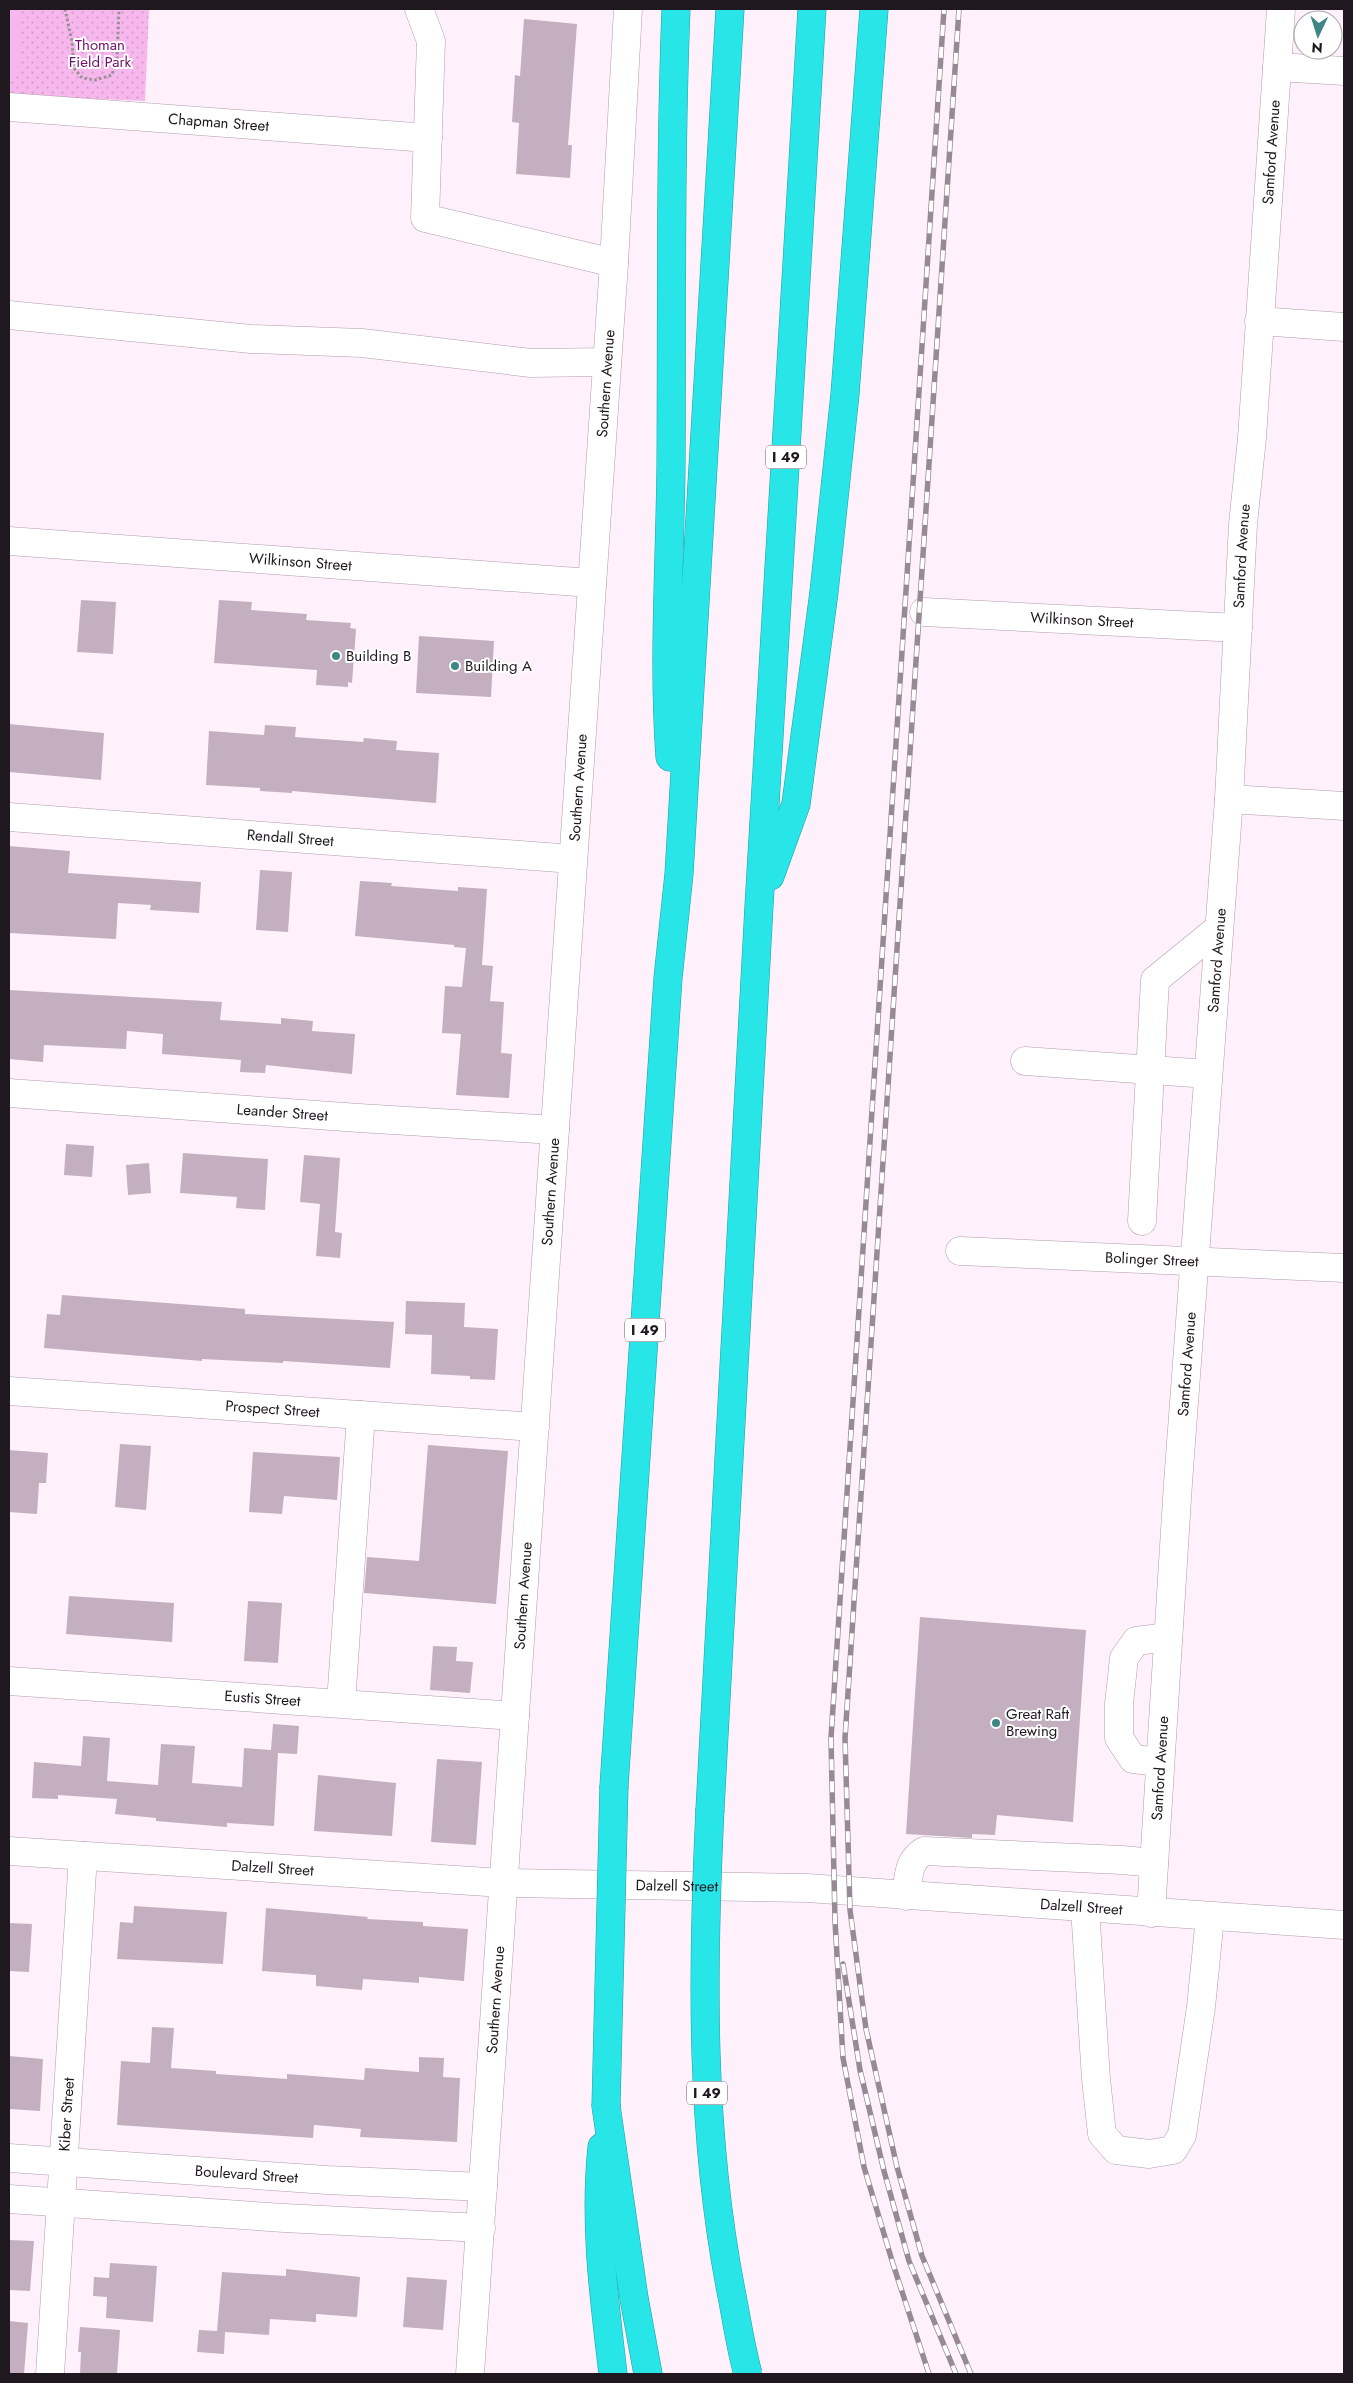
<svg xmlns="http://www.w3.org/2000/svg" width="1353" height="2383" font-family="Jost,sans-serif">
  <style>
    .grass { fill: url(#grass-dots) }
    .garden { fill: #f6b7ec }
    .building { fill: #c3afc0 }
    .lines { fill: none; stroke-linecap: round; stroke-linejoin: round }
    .minor-casing { stroke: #b09cac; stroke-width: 29 }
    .highway-casing { stroke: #259da1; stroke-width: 29 }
    .path { stroke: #9a8f98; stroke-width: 3; stroke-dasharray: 2.5 2.5; stroke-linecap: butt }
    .minor { stroke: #fff; stroke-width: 28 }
    .highway { stroke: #28e5e8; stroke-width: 28 }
    .rail-casing { stroke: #968b94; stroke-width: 5.5 }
    .rail { stroke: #fff; stroke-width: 4; stroke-dasharray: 11; stroke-linecap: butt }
    .highway-bridge-casing { stroke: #259da1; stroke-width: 29; stroke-linecap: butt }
    .highway-bridge { stroke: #28e5e8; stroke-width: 28 }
    .poi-dot { fill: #3d8686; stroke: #fff; stroke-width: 2 }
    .labels { text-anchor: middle; stroke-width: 4; stroke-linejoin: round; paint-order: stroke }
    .shield { fill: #fff; stroke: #625d62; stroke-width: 1 }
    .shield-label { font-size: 14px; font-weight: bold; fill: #1f181e }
    .park-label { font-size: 15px; fill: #70116a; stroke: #fff }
    .street-label { font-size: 15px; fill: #1f181e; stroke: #fff }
    .poi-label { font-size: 15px; fill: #1f181e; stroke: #fff; text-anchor: start }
  </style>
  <defs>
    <pattern id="grass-dots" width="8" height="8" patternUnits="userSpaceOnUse" patternTransform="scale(1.25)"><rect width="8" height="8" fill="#f6b7ec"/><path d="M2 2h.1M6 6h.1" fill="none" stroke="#d29dca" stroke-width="1.8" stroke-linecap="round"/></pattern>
  </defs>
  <rect width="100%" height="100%" fill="#fef1fc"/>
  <path class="grass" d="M9,9H149L145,101L9,95Z"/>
  <path class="garden" d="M9,9H21L18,75L9,74Z"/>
  <g class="building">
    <path d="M524,19L577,24L568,145H572L570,178L516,174L519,123L512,122L515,75L520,76Z"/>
    <path d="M81,600L116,602L113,654L77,652Z"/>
    <path d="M219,600L252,602L251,610L307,614L306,620L351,623L350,628L356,629L352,683L348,682V687L316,685L317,670L214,663Z"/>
    <path d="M419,636L494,641L491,697L416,693Z"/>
    <path d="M9,724L104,733L101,780L9,772Z"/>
    <path d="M265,725L296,727L295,737L363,742L364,738L397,741L396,750L439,753L436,803L292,791V793L260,791V788L206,785L209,731L264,735Z"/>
    <path d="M9,846L70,851L68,873L201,882L199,913L150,910L151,905L118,903L116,939L9,933Z"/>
    <path d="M260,870L292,872L288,932L256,930Z"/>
    <path d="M360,881L392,883L391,886L458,891V887L487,889L482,965L493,966L490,1001L504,1002L501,1053L512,1054L509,1098L456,1095L461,1034L442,1033L445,986L462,987L466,948L454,947V945L355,936Z"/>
    <path d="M9,990L222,1002L220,1020L281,1024V1018L313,1021L312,1031L355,1034L352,1074L266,1065L265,1073L240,1072L241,1060L162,1054L163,1034L127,1031L126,1049L44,1045L43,1062L9,1059Z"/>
    <path d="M66,1144L94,1146L92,1177L64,1175Z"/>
    <path d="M183,1153L268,1159L265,1210L236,1208L237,1197L180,1193Z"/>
    <path d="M304,1155L340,1158L335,1232L342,1233L340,1258L316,1256L320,1204L300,1202Z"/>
    <path d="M149,1163L151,1193L128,1195L126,1165Z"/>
    <path d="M62,1295L245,1309V1314L394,1322L390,1368L283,1361V1363L202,1359V1361L44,1348L47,1314L60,1315Z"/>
    <path d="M406,1301L465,1303L464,1327L498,1329L495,1380L470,1379V1376L431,1374L432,1335L405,1334Z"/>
    <path d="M120,1444L151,1446L146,1510L115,1507Z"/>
    <path d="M428,1445L508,1451L496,1604L364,1593L367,1557L419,1561Z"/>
    <path d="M9,1450L48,1453L46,1483H39L37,1514L9,1512Z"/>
    <path d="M253,1452L340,1457L337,1500L284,1496L282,1514L249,1512Z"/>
    <path d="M69,1596L174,1603L172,1642L66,1634Z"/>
    <path d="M248,1601L282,1603L278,1663L244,1661Z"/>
    <path d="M920,1617L1086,1630L1073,1822L997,1815L995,1835L972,1834V1838L906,1834Z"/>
    <path d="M433,1646L457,1647L456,1661L473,1662L470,1693L430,1690Z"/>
    <path d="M273,1724L299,1726L297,1754L278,1753L274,1826L227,1823V1827L156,1821V1818L115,1814L117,1799L58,1795V1799L32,1798L34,1762L81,1766L83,1736L110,1738L107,1781L158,1785L161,1744L195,1746L192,1783L242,1787L244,1748L271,1750Z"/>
    <path d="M437,1759L482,1762L476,1845L431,1842Z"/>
    <path d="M318,1775L396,1783L392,1836L314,1831Z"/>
    <path d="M134,1906L227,1912L223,1964L117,1959L120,1922L133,1923Z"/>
    <path d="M266,1908L368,1917L367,1919L423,1922V1926L468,1929L464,1981L419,1977V1983L363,1979L362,1990L316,1986V1975L262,1971Z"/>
    <path d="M9,1923L32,1924L29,1972L9,1971Z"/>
    <path d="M152,2027L174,2028L171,2068L216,2071V2074L287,2079V2074L364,2080L365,2068L419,2072V2057L444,2058L443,2077L460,2078L457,2142L360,2137L361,2129L314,2125L313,2138L117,2125L121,2061L150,2063Z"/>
    <path d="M9,2056L43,2059L40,2111L9,2109Z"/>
    <path d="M9,2240L34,2241L30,2291L9,2290Z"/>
    <path d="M110,2263L157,2266L153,2322L106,2318L107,2297L93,2296L94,2277L109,2278Z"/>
    <path d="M286,2269L360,2277L357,2317L316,2314V2322L270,2319L269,2335L225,2332L224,2354L197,2352L199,2330L217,2331L222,2272L286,2276Z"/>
    <path d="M407,2277L447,2280L443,2330L403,2327Z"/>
    <path d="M9,2321L28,2323L24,2374H9Z"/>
    <path d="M80,2327L120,2330L117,2374H80L81,2352H78Z"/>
  </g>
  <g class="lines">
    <g class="minor-casing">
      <g id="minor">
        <path d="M419,9L431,41L425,218L614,263"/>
        <path d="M1277,67L1344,71"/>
        <path id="s1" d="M9,107L428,138"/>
        <path d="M9,315L251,339L362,343L531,363L607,362"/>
        <path d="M1259,321L1344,327"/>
        <path id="s2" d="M9,541L592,583"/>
        <path id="s3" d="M924,612L1238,628"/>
        <path d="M1229,799L1344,806"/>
        <path id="s4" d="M9,817L573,859"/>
        <path d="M1025,1061L1208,1074"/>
        <path id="s5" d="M9,1093L359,1118L555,1130"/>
        <path d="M1142,1221L1155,980L1219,928"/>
        <path id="s6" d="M960,1251L1344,1268"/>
        <path id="s7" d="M9,1391L535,1427"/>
        <path id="s8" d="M9,1681L515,1716"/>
        <path d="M341,1703L361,1415"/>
        <path d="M1160,1762L1133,1759L1119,1738V1704L1124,1658L1136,1641L1168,1637"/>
        <path id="s9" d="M9,1851L503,1883L807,1888L1344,1925"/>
        <path d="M906,1896C909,1877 907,1862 924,1851L1122,1860L1154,1863"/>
        <path d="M1085,1908L1096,2079L1102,2134L1116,2150L1149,2154L1173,2150L1182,2135L1201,2007L1210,1917"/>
        <path id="s10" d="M1151,1913L1178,1483L1229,799L1243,524L1252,438L1281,9"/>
        <path id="s11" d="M9,2158L327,2180L483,2187"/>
        <path d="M9,2199L284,2218L481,2228"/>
        <path id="s12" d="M50,2374L83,1856"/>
        <path id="s13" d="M470,2374L614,263L628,9"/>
      </g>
    </g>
    <g class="highway-casing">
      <g id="highway">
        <path d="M670,757C663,661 670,563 671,466C672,314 670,161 676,9"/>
        <path d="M770,876L796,804L824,592L845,394L874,9"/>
        <path d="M614,1786L668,978L679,874L730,9"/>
        <path d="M710,1809L759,906L812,9"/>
        <path d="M606,2106L634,2298L648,2374"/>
        <path d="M602,2147C594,2225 604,2297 613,2374"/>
      </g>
    </g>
    <path class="path" d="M65,9L72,42L74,68L82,78L95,80L112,75L117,58L119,9"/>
    <use href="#minor" class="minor"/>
    <use href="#highway" class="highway"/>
    <g class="rail-casing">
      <g id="rail">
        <path d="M959,9L845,1738L850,1910L866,2029L897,2167L922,2256L971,2374"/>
        <path d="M843,1964L860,2070L884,2171L909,2261L956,2374"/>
        <path d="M929,2374L893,2264L864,2167L843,2058L835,1921L831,1738L944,9"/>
      </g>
    </g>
    <use href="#rail" class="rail"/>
    <g class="highway-bridge-casing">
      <g id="highway-bridge">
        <path d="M710,1809C702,1973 700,2135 732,2296C737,2322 741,2349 748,2374"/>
        <path d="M606,2106L614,1786"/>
      </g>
    </g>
    <use href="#highway-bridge" class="highway-bridge"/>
  </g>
  <g class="poi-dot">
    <circle cx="336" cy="656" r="5"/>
    <circle cx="455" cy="666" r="5"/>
    <circle cx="996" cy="1723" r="5"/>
  </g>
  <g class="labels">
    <g class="shield">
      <rect x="766" y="445.5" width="40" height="23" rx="4"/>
      <rect x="625" y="1318.5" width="40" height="23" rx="4"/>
      <rect x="687" y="2081.5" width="40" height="23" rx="4"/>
    </g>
    <g class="shield-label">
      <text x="786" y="462">I 49</text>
      <text x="645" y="1335">I 49</text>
      <text x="707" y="2098">I 49</text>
    </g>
    <g class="park-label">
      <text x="100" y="50">Thoman<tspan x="100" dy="17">Field Park</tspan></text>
    </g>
    <g class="street-label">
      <text dy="5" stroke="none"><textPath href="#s1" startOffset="210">Chapman Street</textPath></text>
      <text dy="5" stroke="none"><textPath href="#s10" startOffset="1765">Samford Avenue</textPath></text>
      <text dy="5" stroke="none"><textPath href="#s13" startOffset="1995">Southern Avenue</textPath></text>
      <text dy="5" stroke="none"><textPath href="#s10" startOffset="1360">Samford Avenue</textPath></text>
      <text dy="5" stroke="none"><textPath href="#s2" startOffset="292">Wilkinson Street</textPath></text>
      <text dy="5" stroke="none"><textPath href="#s3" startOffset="158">Wilkinson Street</textPath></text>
      <text dy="5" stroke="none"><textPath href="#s13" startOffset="1590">Southern Avenue</textPath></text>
      <text dy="5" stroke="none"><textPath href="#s4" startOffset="282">Rendall Street</textPath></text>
      <text dy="5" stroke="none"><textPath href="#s10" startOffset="955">Samford Avenue</textPath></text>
      <text dy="5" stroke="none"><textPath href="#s5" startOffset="274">Leander Street</textPath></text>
      <text dy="5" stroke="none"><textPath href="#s13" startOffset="1185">Southern Avenue</textPath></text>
      <text dy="5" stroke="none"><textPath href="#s6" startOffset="192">Bolinger Street</textPath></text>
      <text dy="5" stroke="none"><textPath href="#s10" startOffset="550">Samford Avenue</textPath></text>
      <text dy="5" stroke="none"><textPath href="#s7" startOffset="264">Prospect Street</textPath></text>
      <text dy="5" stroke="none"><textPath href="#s13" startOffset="780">Southern Avenue</textPath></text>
      <text dy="5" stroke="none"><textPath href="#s8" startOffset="254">Eustis Street</textPath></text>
      <text dy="5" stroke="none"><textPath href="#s10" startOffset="145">Samford Avenue</textPath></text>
      <text dy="5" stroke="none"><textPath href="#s9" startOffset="264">Dalzell Street</textPath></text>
      <text dy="5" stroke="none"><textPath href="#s9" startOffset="669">Dalzell Street</textPath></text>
      <text dy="5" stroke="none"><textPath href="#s9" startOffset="1074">Dalzell Street</textPath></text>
      <text dy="5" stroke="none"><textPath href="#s13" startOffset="375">Southern Avenue</textPath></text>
      <text dy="5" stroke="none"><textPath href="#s12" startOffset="260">Kiber Street</textPath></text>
      <text dy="5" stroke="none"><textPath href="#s11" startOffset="238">Boulevard Street</textPath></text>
    </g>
    <g class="poi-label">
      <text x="346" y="661">Building B</text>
      <text x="465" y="671">Building A</text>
      <text x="1006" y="1719">Great Raft<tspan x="1006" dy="17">Brewing</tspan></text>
    </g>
  </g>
  <rect width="1353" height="2383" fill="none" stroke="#1f181e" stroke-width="20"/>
  <g transform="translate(1318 35) rotate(184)"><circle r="24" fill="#ffffff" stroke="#a5a3a5"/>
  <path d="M0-4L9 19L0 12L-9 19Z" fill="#3d8686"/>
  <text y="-8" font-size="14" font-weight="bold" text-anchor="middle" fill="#1f181e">N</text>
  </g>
</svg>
